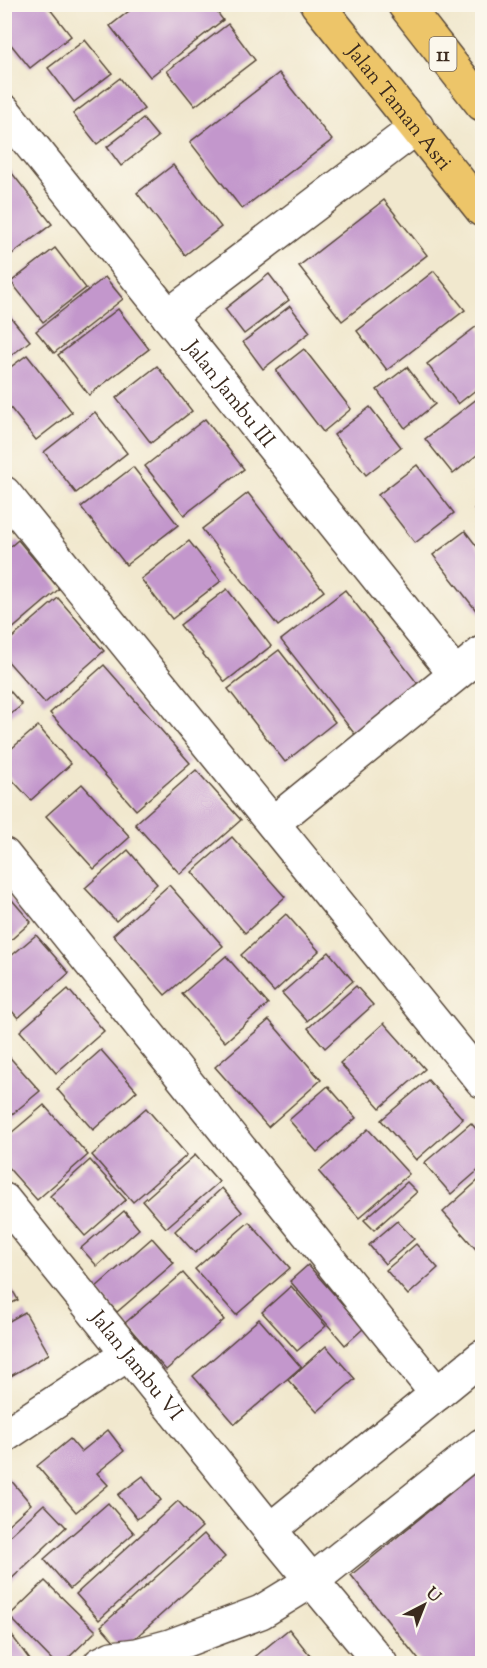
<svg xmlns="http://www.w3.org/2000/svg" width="487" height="1668" font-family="'Sorts Mill Goudy',serif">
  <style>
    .building { fill: #c397cc }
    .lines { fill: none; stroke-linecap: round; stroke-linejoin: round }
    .minor-casing { stroke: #564638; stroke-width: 36 }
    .major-casing { stroke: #564638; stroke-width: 36 }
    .highway-casing { stroke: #564638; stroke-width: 36 }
    .minor { stroke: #fff; stroke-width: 33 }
    .major { stroke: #edc569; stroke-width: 33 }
    .highway { stroke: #edc569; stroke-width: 33 }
    .labels { text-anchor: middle; stroke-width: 4.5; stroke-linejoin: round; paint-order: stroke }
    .shield { fill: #fbf7ec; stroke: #75685c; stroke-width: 1.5 }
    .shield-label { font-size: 20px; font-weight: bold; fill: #3b2a1e }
    .street-label { font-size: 21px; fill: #3b2a1e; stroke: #fbf7ec }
  </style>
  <rect width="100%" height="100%" fill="#fbf7ec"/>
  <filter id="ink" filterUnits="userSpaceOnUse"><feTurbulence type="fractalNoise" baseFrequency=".0167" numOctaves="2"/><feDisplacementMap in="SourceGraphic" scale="12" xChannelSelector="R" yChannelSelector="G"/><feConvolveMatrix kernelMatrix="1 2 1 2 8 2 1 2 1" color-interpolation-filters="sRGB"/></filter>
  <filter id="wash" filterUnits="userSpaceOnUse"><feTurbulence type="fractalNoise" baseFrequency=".008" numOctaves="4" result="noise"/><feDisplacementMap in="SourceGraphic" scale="24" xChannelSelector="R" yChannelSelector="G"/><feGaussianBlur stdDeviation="1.35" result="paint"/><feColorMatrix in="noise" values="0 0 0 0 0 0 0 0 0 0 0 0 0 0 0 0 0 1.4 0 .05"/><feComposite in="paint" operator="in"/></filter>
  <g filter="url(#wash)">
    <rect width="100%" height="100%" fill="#f1e8ce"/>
    <g id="blocks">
      <g class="building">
        <path d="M4,4H46L71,36L30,68L4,36Z"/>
        <path d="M138,4H211L223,20L150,77L110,26Z"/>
        <path d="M228,24L255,60L195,106L167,71Z"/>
        <path d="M85,40L112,73L74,102L48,68Z"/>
        <path d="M279,73L332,140L242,209L190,142Z"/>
        <path d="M120,78L144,109L97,144L73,114Z"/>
        <path d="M143,119L158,137L121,166L107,147Z"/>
        <path d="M4,163L52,224L4,260Z"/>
        <path d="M173,165L221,227L185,255L137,193Z"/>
        <path d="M384,200L427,255L342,321L299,266Z"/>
        <path d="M55,248L86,288L43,322L11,282Z"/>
        <path d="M434,271L465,310L387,370L357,331Z"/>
        <path d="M269,274L289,300L244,334L225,309Z"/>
        <path d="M105,277L123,299L54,353L36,331Z"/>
        <path d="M290,306L310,332L263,369L243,342Z"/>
        <path d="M4,309L30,341L4,361Z"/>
        <path d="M118,309L149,349L89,395L58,355Z"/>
        <path d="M477,326L482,333V385L458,404L427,364Z"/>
        <path d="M304,349L351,409L323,432L276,371Z"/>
        <path d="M27,355L72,412L36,440L4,400V372Z"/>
        <path d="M157,366L192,411L151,443L116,398Z"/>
        <path d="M407,367L435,404L405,428L377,390Z"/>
        <path d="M482,395V451L453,474L425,439Z"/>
        <path d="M370,407L401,447L366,475L334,435Z"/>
        <path d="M95,412L127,453L76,493L44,452Z"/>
        <path d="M205,419L244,469L184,515L145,466Z"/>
        <path d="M417,465L454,513L415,543L378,495Z"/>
        <path d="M133,467L178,525L126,565L81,507Z"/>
        <path d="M248,493L324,591L278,626L202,529Z"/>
        <path d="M482,503V521L474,509Z"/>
        <path d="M465,531L482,553V618L433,555Z"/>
        <path d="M18,540L59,589L4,636V552Z"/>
        <path d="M189,541L221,581L172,619L141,579Z"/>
        <path d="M227,589L271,646L225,682L180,625Z"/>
        <path d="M345,590L421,688L357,737L281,640Z"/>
        <path d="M58,598L104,651L45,703L4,657V645Z"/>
        <path d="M279,650L335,722L285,762L228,689Z"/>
        <path d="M104,665L190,763L136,810L50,713Z"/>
        <path d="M4,684L22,705L4,720Z"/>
        <path d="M38,726L71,764L31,800L4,771V755Z"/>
        <path d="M196,770L241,820L180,874L135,824Z"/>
        <path d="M82,784L130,837L94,869L46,816Z"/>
        <path d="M232,837L285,897L245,933L192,872Z"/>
        <path d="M128,850L157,884L116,921L85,888Z"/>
        <path d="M169,885L223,946L165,995L113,935Z"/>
        <path d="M6,893L31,922L4,946V894Z"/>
        <path d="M286,914L319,951L274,992L241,955Z"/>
        <path d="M36,935L69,973L18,1018L4,1002V962Z"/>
        <path d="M329,952L353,981L307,1021L282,993Z"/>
        <path d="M226,956L268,1004L225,1042L182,994Z"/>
        <path d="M356,986L373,1005L325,1048L308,1028Z"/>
        <path d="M68,989L104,1031L56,1073L20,1031Z"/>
        <path d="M269,1020L321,1080L268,1127L215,1067Z"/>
        <path d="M384,1023L425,1069L380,1108L340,1063Z"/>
        <path d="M101,1050L137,1091L93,1130L57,1089Z"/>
        <path d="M4,1051L40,1091L4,1121Z"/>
        <path d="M428,1080L463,1119L416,1160L381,1120Z"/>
        <path d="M328,1086L356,1118L317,1152L289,1120Z"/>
        <path d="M44,1105L88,1155L37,1200L4,1163V1139Z"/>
        <path d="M146,1108L187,1155L133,1202L92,1155Z"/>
        <path d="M471,1123L482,1136V1167L451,1194L424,1163Z"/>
        <path d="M368,1129L409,1174L359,1218L319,1172Z"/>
        <path d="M195,1155L219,1182L166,1228L143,1201Z"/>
        <path d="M90,1160L126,1200L85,1236L50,1196Z"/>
        <path d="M482,1177V1256L443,1212Z"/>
        <path d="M407,1182L417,1192L374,1230L364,1220Z"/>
        <path d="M222,1188L242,1212L195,1253L175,1231Z"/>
        <path d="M124,1211L139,1229L97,1266L81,1248Z"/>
        <path d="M397,1221L414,1239L385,1264L369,1245Z"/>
        <path d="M249,1222L290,1268L236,1315L195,1269Z"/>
        <path d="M152,1238L174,1263L117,1312L95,1288Z"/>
        <path d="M416,1244L438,1268L408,1295L386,1270Z"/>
        <path d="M308,1265L364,1328L345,1345L290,1281Z"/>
        <path d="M183,1273L224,1320L166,1370L125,1323Z"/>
        <path d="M4,1275L18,1300L4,1307Z"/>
        <path d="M291,1286L326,1326L297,1351L262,1312Z"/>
        <path d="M25,1312L49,1354L4,1380V1324Z"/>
        <path d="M259,1319L301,1367L235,1424L193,1376Z"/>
        <path d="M326,1346L355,1379L317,1412L288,1380Z"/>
        <path d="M108,1430L124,1451L97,1473L108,1485L76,1512L37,1466L70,1439L81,1452Z"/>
        <path d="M482,1467V1664H422L351,1575Z"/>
        <path d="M143,1476L161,1500L137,1519L118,1495Z"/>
        <path d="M9,1478L31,1504L4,1528V1482Z"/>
        <path d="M178,1501L202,1527L99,1620L76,1594Z"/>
        <path d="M108,1503L134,1533L70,1589L44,1559Z"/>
        <path d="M44,1504L66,1527L5,1585V1540Z"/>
        <path d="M204,1534L225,1557L122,1650L101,1626Z"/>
        <path d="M45,1581L96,1631L62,1664H56L9,1616Z"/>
        <path d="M4,1625L33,1664H4Z"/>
        <path d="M289,1629L317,1664H246Z"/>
      </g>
    </g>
  </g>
  <g filter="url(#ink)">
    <use href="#blocks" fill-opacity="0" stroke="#564638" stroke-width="1.5"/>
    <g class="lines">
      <g class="minor-casing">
        <g id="minor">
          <path id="s1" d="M4,111L455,674"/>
          <path d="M168,316L417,127"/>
          <path d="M4,493L482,1081"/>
          <path d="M273,823L482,653"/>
          <path d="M4,855L437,1394"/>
          <path id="s2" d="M4,1200L270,1530L381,1664"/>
          <path d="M4,1436L128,1354"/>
          <path d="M270,1530L482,1357"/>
          <path d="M100,1664L112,1658L137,1655L170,1646L261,1612L313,1580L482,1445"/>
        </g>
      </g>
      <g class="major-casing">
        <g id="major">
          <path id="s3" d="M317,4L482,210"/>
        </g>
      </g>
      <g class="highway-casing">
        <path id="highway" d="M404,4L482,104"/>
      </g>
      <use href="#minor" class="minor"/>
      <use href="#major" class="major"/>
      <use href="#highway" class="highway"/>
    </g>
  </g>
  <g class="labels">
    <rect class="shield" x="429.5" y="37" width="27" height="34" rx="4.5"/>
    <g class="shield-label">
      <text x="443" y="61">11</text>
    </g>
    <g class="street-label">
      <text dy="7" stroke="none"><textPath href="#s3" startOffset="132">Jalan Taman Asri</textPath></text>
      <text dy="7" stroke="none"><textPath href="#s1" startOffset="362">Jalan Jambu III</textPath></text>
      <text dy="7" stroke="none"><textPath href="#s2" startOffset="212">Jalan Jambu VI</textPath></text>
    </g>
  </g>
  <rect width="487" height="1668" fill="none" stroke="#fbf7ec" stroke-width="24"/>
  <g transform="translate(424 1605) rotate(42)" stroke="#fbf7ec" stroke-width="4.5" paint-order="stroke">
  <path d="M0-4.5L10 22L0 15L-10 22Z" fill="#3b2a1e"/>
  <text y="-9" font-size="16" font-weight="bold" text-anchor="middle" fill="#3b2a1e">U</text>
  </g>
</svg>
